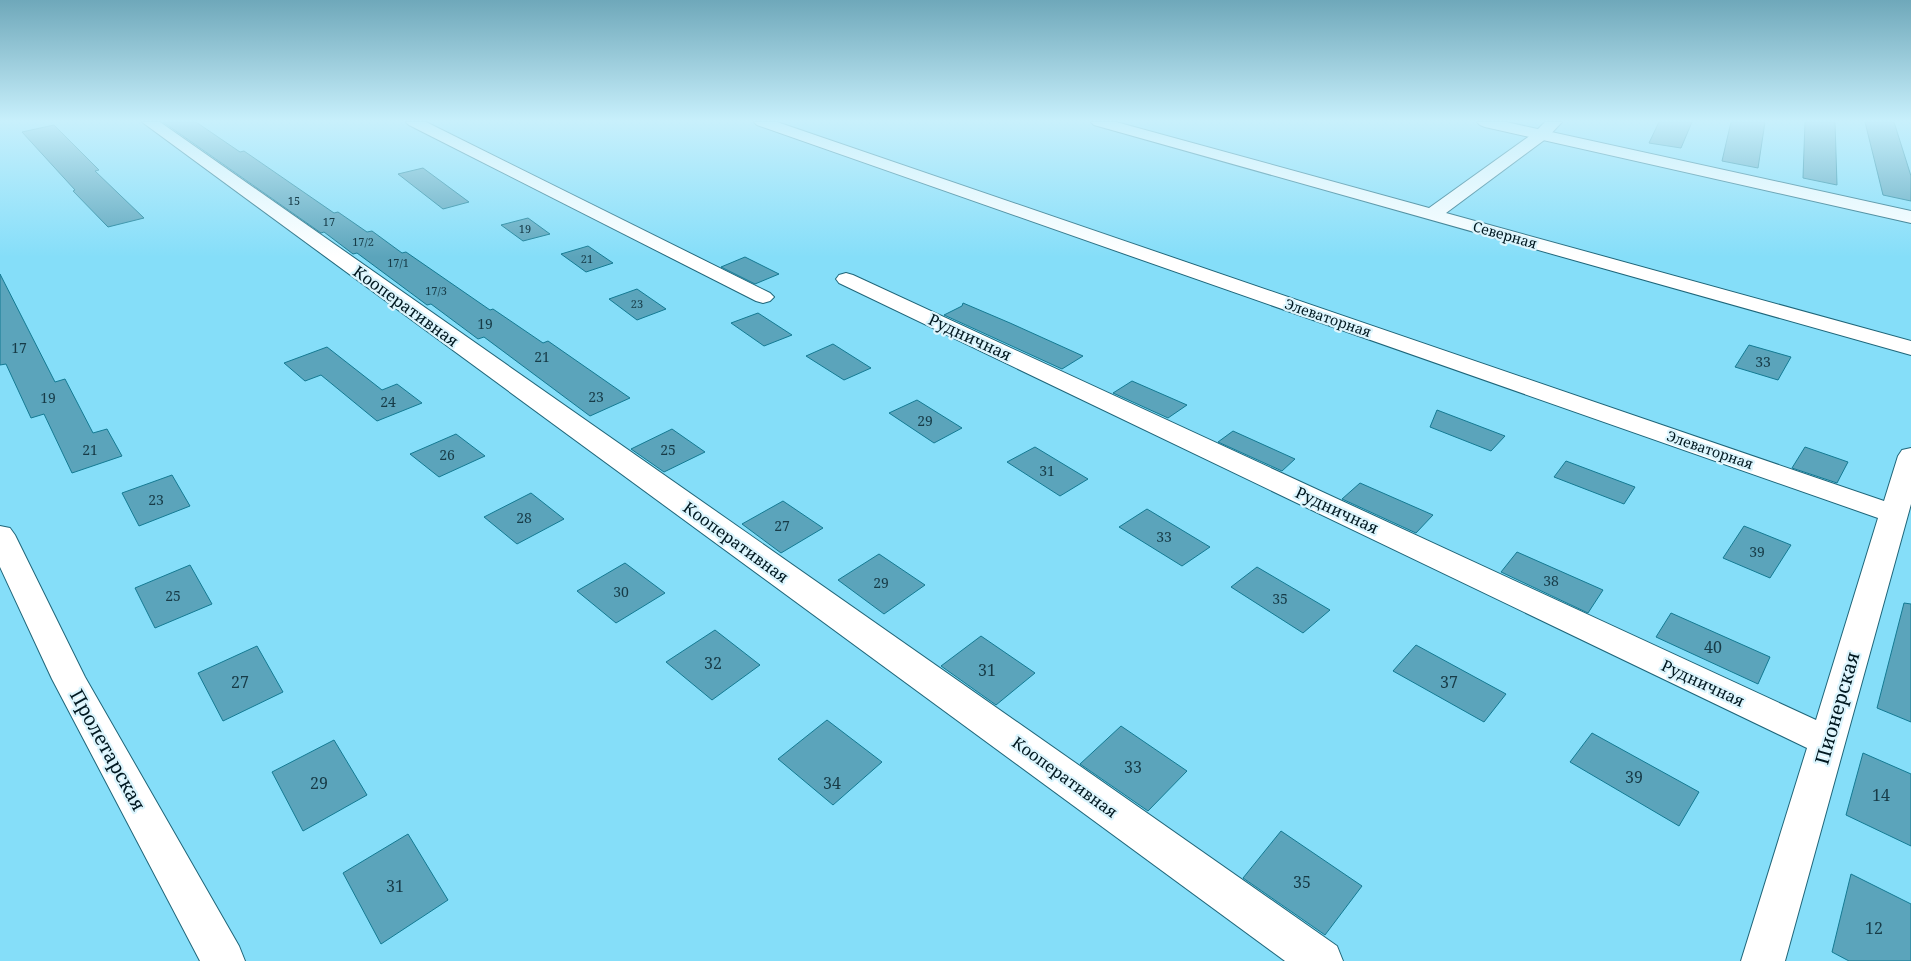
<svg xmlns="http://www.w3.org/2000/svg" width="1911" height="961" font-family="'Noto Serif',serif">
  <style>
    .building { fill: #5ba4bb; stroke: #147a93 }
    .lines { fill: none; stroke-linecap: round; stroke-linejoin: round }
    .street-casing { stroke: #1f667a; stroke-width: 2 }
    .secondary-casing { stroke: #1f667a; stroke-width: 2 }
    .street { fill: #fff; fill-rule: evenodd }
    .secondary { fill: #fff; fill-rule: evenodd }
    .labels { text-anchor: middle; stroke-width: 4.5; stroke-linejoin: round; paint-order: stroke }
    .far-number-label { font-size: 11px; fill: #173b47 }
    .far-street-label { font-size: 14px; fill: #001820; stroke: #dcf5fd }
    .number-label { font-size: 14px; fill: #173b47 }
    .street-label { font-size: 16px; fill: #001820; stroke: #dcf5fd }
    .near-number-label { font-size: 16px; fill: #173b47 }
    .near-street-label { font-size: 19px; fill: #001820; stroke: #dcf5fd }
  </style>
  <rect width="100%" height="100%" fill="#85def9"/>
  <g class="building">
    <path d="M163,122H196L240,152L244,151L334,213L338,212L367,232L372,231L402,253L406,252L490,310L493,309L543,343L548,341L630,398L590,416L484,337L478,339L431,304L427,305L357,253L353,254L324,232L321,233Z"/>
    <path d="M1659,122H1692L1681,148L1649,143Z"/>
    <path d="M1731,122H1765L1758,168L1722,161Z"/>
    <path d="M1805,122H1835L1837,185L1803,178Z"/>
    <path d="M1865,122H1894L1911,176V201L1883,195Z"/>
    <path d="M54,125L99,170L95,171L144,218L108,227L73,191L75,190L22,132Z"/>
    <path d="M423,168L469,202L443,209L398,174Z"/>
    <path d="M528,218L550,234L523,241L501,225Z"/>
    <path d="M588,246L613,263L586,272L561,254Z"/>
    <path d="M745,257L779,274L755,284L721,267Z"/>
    <path d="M0,274L55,382L65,379L93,433L107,429L122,456L72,473L44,414L31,418L6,364L0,365Z"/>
    <path d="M637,289L666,309L637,320L609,299Z"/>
    <path d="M963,303L1010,323L1083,356L1062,369L944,315L962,306Z"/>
    <path d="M758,313L792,335L764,346L731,323Z"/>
    <path d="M833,344L871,368L844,380L806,356Z"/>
    <path d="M1749,345L1791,357L1778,380L1735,367Z"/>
    <path d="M327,347L382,390L397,384L422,403L377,421L321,375L305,381L284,363Z"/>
    <path d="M1132,381L1187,405L1168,418L1113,393Z"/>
    <path d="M917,400L962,428L934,443L889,413Z"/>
    <path d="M1437,410L1505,436L1491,451L1430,427Z"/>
    <path d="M672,429L705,452L664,472L631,449Z"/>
    <path d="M1233,431L1295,459L1282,471L1218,442Z"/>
    <path d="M456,434L485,456L439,477L410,454Z"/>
    <path d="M1035,447L1088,479L1060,496L1007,462Z"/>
    <path d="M1805,447L1848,462L1837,483L1792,468Z"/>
    <path d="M1566,461L1635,487L1624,504L1554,477Z"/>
    <path d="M172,475L190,506L139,526L122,493Z"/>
    <path d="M1360,483L1433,515L1416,533L1342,499Z"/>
    <path d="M531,493L564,519L517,544L484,517Z"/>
    <path d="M783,501L823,528L781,553L742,524Z"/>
    <path d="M1147,509L1210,547L1182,566L1119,527Z"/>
    <path d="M1744,526L1791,545L1770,578L1723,558Z"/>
    <path d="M1517,552L1603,590L1588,613L1501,572Z"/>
    <path d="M879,554L925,585L884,614L838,580Z"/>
    <path d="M625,563L665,593L616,623L577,591Z"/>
    <path d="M190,565L212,604L155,628L135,588Z"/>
    <path d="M1257,567L1330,610L1303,633L1231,587Z"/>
    <path d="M1904,603L1911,604V722L1877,708Z"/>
    <path d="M1671,613L1770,657L1758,684L1656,637Z"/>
    <path d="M715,630L760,665L712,700L666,662Z"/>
    <path d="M981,636L1035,673L996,705L941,666Z"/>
    <path d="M1416,645L1506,694L1484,722L1393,671Z"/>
    <path d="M257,646L283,692L223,721L198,673Z"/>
    <path d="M827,720L882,762L833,805L778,759Z"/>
    <path d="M1121,726L1187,771L1148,811L1080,764Z"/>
    <path d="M1592,733L1699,792L1679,826L1570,762Z"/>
    <path d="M334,740L367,795L303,831L272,772Z"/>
    <path d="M1863,753L1911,774V846L1846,815Z"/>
    <path d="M1281,831L1362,886L1325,935L1243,878Z"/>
    <path d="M408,834L448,900L381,944L343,873Z"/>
    <path d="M1851,874L1911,904V961H1849L1832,952Z"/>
  </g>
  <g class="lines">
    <g class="street-casing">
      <g id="street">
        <path d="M142,122H160L1337,946L1343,961H1285Z"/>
        <path d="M406,122H426L770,293L774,297L770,301L763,303L756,301L409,125Z"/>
        <path d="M754,122H777L1884,501L1898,456L1902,450L1911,448V504L1785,961H1741L1807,748L839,283L836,279L839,275L846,273L853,275L1816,720L1878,518L757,125Z"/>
        <path d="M1091,122H1116L1429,208L1535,132L1545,122H1562L1547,138L1446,213L1911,341V355L1094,125Z"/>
        <path d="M0,526L10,528L15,535L85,677L239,946L245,961H200L52,679L0,567Z"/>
      </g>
    </g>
    <g class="secondary-casing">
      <path id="secondary" d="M1477,122H1506L1911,211V223L1485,127L1480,125Z"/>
    </g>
    <use href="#street" class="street"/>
    <use href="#secondary" class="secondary"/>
  </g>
  <linearGradient id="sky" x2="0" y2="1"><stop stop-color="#6fa8ba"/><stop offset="0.47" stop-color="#c8f0fc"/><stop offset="1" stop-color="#c8f0fc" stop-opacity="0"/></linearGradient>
  <rect width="1911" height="257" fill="url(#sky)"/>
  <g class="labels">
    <g class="far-number-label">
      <text x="294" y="205">15</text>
      <text x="329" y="226">17</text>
      <text x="525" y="233">19</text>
      <text x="363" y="246">17/2</text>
      <text x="587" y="263">21</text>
      <text x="398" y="267">17/1</text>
      <text x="436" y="295">17/3</text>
      <text x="637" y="308">23</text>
    </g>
    <g class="far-street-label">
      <text transform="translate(1505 235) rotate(16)" y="5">Северная</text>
      <text transform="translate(1328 318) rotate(19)" y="5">Элеваторная</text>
      <text transform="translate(1710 450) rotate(19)" y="5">Элеваторная</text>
    </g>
    <g class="number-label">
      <text x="485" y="329">19</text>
      <text x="19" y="353">17</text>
      <text x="542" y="362">21</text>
      <text x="1763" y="367">33</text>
      <text x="596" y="402">23</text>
      <text x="48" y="403">19</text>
      <text x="388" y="407">24</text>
      <text x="925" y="426">29</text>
      <text x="90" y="455">21</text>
      <text x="668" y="455">25</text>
      <text x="447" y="460">26</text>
      <text x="1047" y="476">31</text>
      <text x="156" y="505">23</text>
      <text x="524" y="523">28</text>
      <text x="782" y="531">27</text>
      <text x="1164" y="542">33</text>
      <text x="1757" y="557">39</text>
      <text x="1551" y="586">38</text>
      <text x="881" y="588">29</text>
      <text x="621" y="597">30</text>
      <text x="173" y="601">25</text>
      <text x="1280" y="604">35</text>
    </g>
    <g class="street-label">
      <text transform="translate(406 306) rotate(36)" y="6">Кооперативная</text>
      <text transform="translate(970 337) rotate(25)" y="6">Рудничная</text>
      <text transform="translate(1337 510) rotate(25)" y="6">Рудничная</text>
      <text transform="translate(736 542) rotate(36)" y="6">Кооперативная</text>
      <text transform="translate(1703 683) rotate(25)" y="6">Рудничная</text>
      <text transform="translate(1065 777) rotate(36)" y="6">Кооперативная</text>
    </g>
    <g class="near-number-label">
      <text x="1713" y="653">40</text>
      <text x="713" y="669">32</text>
      <text x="987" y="676">31</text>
      <text x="240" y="688">27</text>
      <text x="1449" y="688">37</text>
      <text x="1133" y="773">33</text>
      <text x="1634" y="783">39</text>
      <text x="319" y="789">29</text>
      <text x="832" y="789">34</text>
      <text x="1881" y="801">14</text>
      <text x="1302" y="888">35</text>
      <text x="395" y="892">31</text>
      <text x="1874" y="934">12</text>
    </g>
    <g class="near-street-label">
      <text transform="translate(1837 708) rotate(-74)" y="7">Пионерская</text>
      <text transform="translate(108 750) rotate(61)" y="7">Пролетарская</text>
    </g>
  </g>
</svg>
